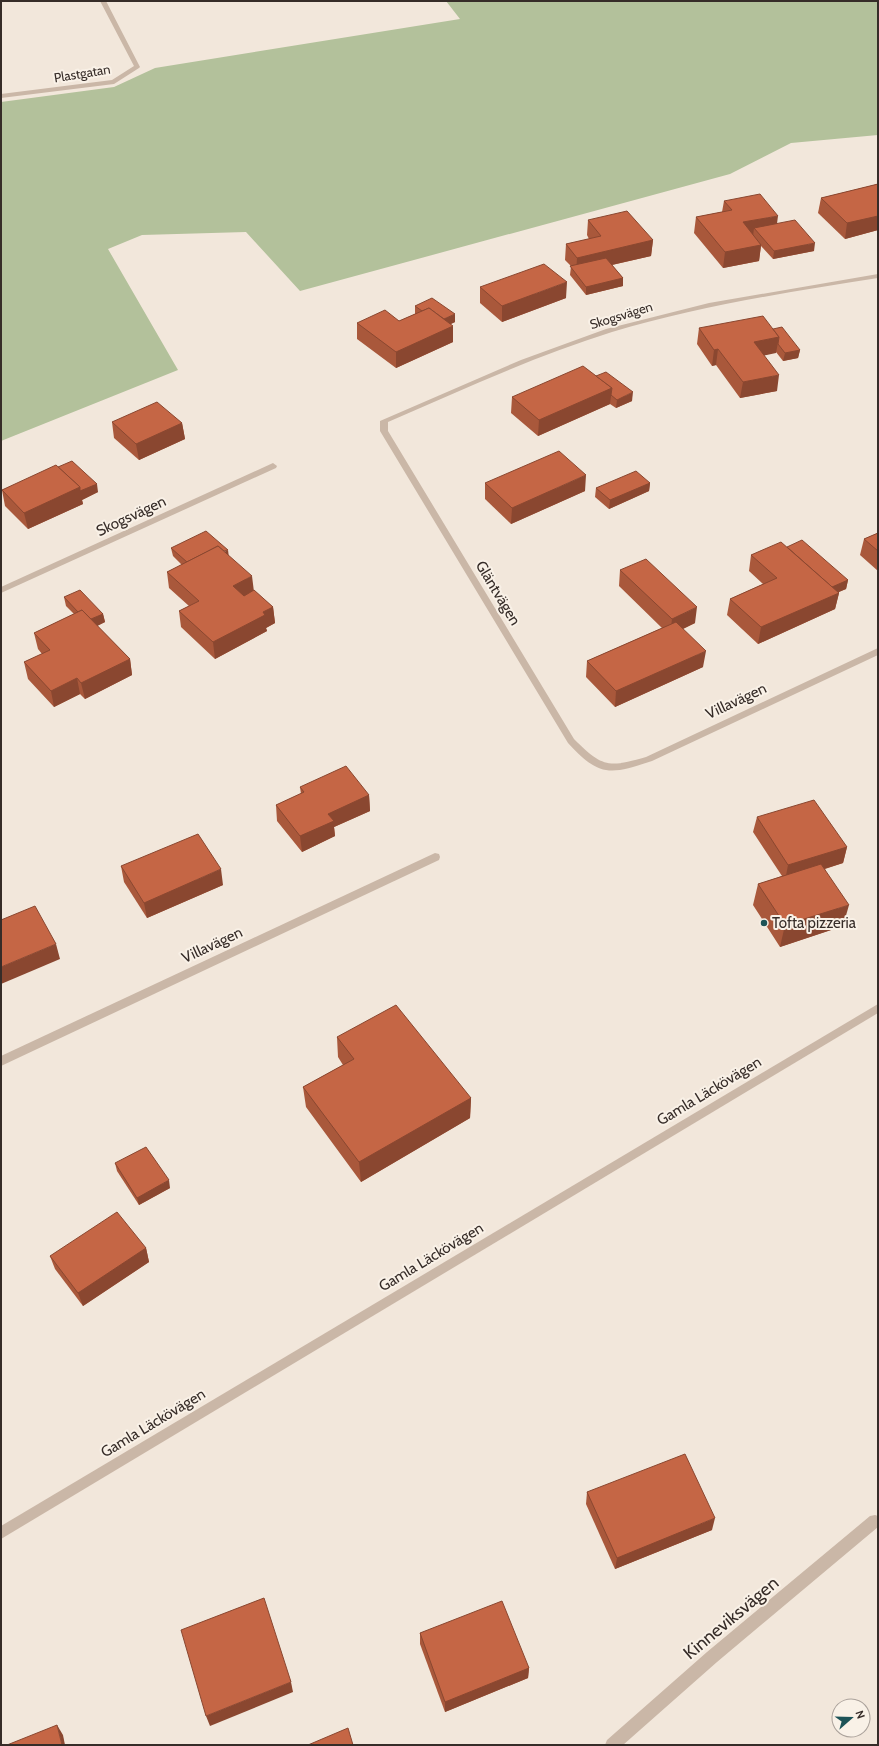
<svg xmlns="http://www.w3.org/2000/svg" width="879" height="1746" font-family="Cabin,sans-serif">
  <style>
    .green { fill: #b3c19b }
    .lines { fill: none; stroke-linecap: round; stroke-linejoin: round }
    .street { fill: #cab7a7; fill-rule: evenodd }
    .wall { fill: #a9583b }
    .shaded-wall { fill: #8a4730 }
    .building { fill: #c56645; stroke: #8a4730 }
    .poi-dot { fill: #1d5357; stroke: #f9f1e7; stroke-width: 1.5 }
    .labels { text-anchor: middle; stroke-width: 4; stroke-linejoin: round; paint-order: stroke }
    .far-street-label { font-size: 13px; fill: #362c28; stroke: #f9f1e7 }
    .street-label { font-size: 15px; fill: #362c28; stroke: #f9f1e7 }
    .poi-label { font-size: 15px; fill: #362c28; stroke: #f9f1e7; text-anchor: start }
    .near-street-label { font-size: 18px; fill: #362c28; stroke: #f9f1e7 }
  </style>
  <rect width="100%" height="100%" fill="#f2e7db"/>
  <path class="green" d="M446,1H878V135L791,143L730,174L300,291L246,232L142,235L108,249L178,370L1,441V102L114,87L155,68L460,19Z"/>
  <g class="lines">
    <g class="street">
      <path d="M100,1H106L140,67L139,68L114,84L1,98V94L112,80L134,66Z"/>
      <path d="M878,274V278C789,292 699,306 612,332C535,356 462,390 388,422V431L574,739C602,767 608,768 646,757L878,648V655L652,761C610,775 599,777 568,743L380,431V421L521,360L606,329L709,303Z"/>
      <path d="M273,463L277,466L276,468L1,593V587Z"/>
      <path d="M435,853L439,854L440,857L439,860L1,1066V1056Z"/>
      <path d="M878,1004V1013L1,1539V1526Z"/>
      <path d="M875,1515L878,1516V1527L717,1662L623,1745H605L607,1740L707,1652L870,1516Z"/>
    </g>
  </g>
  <g class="wall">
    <path d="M878,184V230L845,239L818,213L821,198Z"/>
    <path d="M724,201L777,223L814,251L773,259L761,246L759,261L723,268L694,233L696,217L722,212Z"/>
    <path d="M588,220L653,240L651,256L612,265L623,278V286L586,295L570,275L571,266L565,260L566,244L589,239L587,235Z"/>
    <path d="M480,287L566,298L502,322L480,303Z"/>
    <path d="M415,306L455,322L451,324L453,342L396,368L357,339V323L399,321L415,314Z"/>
    <path d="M699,328L773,329L800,350L798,358L783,361L776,352L764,355L777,391L740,398L716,365L712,366L697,344Z"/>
    <path d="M596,376L632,401L616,408L610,404L538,436L511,413L512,397Z"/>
    <path d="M112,422L182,423L185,439L139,460L114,438Z"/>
    <path d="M58,467L98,492L82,500L83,504L28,529L5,506L2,490Z"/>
    <path d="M485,483L585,491L511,524L485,499Z"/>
    <path d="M650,483L649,491L609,509L595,497L596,488Z"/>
    <path d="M878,533V571L860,555L864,539Z"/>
    <path d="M787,547L848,580L846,589L838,592L839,593L835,609L758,644L727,615L730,599L763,584L749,571L751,555Z"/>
    <path d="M171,548L228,555L254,591L273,607L275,623L266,628L267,631L215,659L181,627L179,611L189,606L169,588L167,572L182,565L173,556Z"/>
    <path d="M620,570L695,623L683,629L703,667L615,707L586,677L587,661L662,628L619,586Z"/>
    <path d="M64,597L103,614L105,622L97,626L130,659L132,675L85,699L80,694L54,707L28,679L24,662L42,654L38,649L34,633L74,614L66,606Z"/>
    <path d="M300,787L369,795L370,811L334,827L335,836L302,852L277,821L276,805L301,794Z"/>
    <path d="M757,817L847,847L843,863L825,869L843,926L780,947L753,905L758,884L782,876L753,832Z"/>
    <path d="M121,866L223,885L147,918L124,882Z"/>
    <path d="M337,1037L471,1098L470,1118L361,1182L306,1107L303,1087L343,1065L338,1057Z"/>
    <path d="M115,1163L170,1188L139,1205L117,1171Z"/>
    <path d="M146,1248L149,1262L83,1306L55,1269L50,1256Z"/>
    <path d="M587,1492L712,1530L615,1569L586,1504Z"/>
    <path d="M420,1633L529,1668L528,1678L445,1712L420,1644Z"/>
  </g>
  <g class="shaded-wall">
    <path d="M778,216L776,231L754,228L753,236L743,222Z"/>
    <path d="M878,216V230L845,239L847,223Z"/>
    <path d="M653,240L651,256L576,273L577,258Z"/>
    <path d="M815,243L814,251L773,259L774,251Z"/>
    <path d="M761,245L759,261L723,268L725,252Z"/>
    <path d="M623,278V286L586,295V287Z"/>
    <path d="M567,282L566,298L502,322V306Z"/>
    <path d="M455,314V322L437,330V322Z"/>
    <path d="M453,326V342L396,368V352Z"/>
    <path d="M779,337L776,353L752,358L754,342Z"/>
    <path d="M718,349L716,365L712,366L714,350Z"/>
    <path d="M800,350L798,358L783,361L785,353Z"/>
    <path d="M779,375L777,391L740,398L743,382Z"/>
    <path d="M612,388L610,404L538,436L539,420Z"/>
    <path d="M633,392L632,401L616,408L617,400Z"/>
    <path d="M182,423L185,439L139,460L136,444Z"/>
    <path d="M586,475L585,491L511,524L512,508Z"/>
    <path d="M650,483L649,491L609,509L610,500Z"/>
    <path d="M97,484L98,492L82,500L83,504L28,529L24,513L80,487Z"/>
    <path d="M228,550L229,558L193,567Z"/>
    <path d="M252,576L254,592L235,602L233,586Z"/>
    <path d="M848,580L846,589L823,599L825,590Z"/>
    <path d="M839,593L835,609L758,644L761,627Z"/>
    <path d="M273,607L275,623L266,628L267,631L215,659L213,642L263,612Z"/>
    <path d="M697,607L695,623L670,635L672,619Z"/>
    <path d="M103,614L105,622L89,630L87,621Z"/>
    <path d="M706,651L703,667L615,707L616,691Z"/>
    <path d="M130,659L132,675L85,699L81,683Z"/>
    <path d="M77,678L80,694L54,707L51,691Z"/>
    <path d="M369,795L370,811L334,827L335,836L302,852L300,836L328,814Z"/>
    <path d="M847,847L843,863L785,881L788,865Z"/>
    <path d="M221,869L223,885L147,918L144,903Z"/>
    <path d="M849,905L843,926L780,947L785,925Z"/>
    <path d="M56,944L60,959L1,984V967Z"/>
    <path d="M471,1098L470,1118L361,1182L359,1162Z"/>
    <path d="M169,1180L170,1188L139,1205L137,1198Z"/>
    <path d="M146,1248L149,1262L83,1306L78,1293Z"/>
    <path d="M715,1518L712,1530L615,1569L617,1558Z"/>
    <path d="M529,1668L528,1678L445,1712V1702Z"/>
    <path d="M291,1682L293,1692L210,1726L206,1716Z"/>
    <path d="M57,1725L63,1735L65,1745H62Z"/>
  </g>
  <g class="building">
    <path d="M878,184V216L847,223L821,198Z"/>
    <path d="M760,194L778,216L743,222L761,245L725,252L696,217L732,210L724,201Z"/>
    <path d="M627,211L653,240L577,258L566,244L601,236L588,220Z"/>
    <path d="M795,220L815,243L774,251L754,228Z"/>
    <path d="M606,258L623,278L586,287L570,266Z"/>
    <path d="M544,264L567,282L502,306L480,287Z"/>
    <path d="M432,298L455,314L444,319L429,308L422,311L415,306Z"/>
    <path d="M429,308L453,326L396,352L357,323L385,310L399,321Z"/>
    <path d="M763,316L779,337L754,342L779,375L743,382L718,349L714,350L699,328Z"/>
    <path d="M782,327L800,350L785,353L778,344L779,337L773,329Z"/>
    <path d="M583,366L612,388L539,420L512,397Z"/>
    <path d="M606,372L633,392L617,400L611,395L612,388L596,376Z"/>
    <path d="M157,402L182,423L136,444L112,422Z"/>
    <path d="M559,451L586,475L512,508L485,483Z"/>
    <path d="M72,461L97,484L80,491V487L58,467Z"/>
    <path d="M56,465L80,487L24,513L2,490Z"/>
    <path d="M636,471L650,483L610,500L596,488Z"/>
    <path d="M206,531L228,550L224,551L218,546L187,562L171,548Z"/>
    <path d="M878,533V551L864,539Z"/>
    <path d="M802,540L848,580L832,587L787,547Z"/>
    <path d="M781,542L839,593L761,627L730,599L777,578L751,555Z"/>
    <path d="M218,546L252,576L233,586L244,596L254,590L273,607L263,612L265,615L213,642L179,611L199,601L167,572Z"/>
    <path d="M646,559L697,607L672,619L620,570Z"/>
    <path d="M80,590L103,614L91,619L82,610L78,612L64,597Z"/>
    <path d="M82,610L130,659L81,683L77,678L51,691L24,662L50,650L34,633Z"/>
    <path d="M676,622L706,651L616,691L587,661Z"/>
    <path d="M346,766L369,795L328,814L334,821L300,836L276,805L304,792L300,787Z"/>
    <path d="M814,800L847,847L788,865L757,817Z"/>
    <path d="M198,834L221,869L144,903L121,866Z"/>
    <path d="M821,864L849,905L785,925L758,884Z"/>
    <path d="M35,906L56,944L1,967V920Z"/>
    <path d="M396,1005L471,1098L359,1162L303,1087L354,1059L337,1037Z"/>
    <path d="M146,1147L169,1180L137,1198L115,1163Z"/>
    <path d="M117,1212L146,1248L78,1293L50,1256Z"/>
    <path d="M685,1454L715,1518L617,1558L587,1492Z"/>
    <path d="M264,1598L291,1682L206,1716L181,1630Z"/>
    <path d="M502,1601L529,1668L445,1702L420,1633Z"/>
    <path d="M57,1725L62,1745H7Z"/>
    <path d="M348,1728L353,1745H308Z"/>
  </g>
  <circle class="poi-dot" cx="764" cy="923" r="4"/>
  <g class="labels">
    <g class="far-street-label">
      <text transform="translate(82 73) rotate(-9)" y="5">Plastgatan</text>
      <text transform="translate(621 315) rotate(-17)" y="5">Skogsvägen</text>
    </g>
    <g class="street-label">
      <text transform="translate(131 516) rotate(-25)" y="5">Skogsvägen</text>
      <text transform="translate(498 593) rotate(59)" y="5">Gläntvägen</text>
      <text transform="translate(736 701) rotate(-25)" y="5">Villavägen</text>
      <text transform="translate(212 945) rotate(-25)" y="5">Villavägen</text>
      <text transform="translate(709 1091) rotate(-31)" y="5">Gamla Läckövägen</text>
      <text transform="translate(431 1257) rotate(-31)" y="5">Gamla Läckövägen</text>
      <text transform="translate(153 1423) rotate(-31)" y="5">Gamla Läckövägen</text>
    </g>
    <g class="poi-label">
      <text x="772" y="928">Tofta pizzeria</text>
    </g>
    <g class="near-street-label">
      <text transform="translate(731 1618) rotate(-40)" y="6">Kinneviksvägen</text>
    </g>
  </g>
  <rect width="879" height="1746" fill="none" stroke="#362c28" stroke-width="4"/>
  <g transform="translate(851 1718) rotate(70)"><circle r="19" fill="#f9f1e7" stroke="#aba29b"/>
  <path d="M0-3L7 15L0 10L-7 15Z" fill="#1d5357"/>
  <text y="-6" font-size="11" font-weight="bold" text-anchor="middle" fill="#362c28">N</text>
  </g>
</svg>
